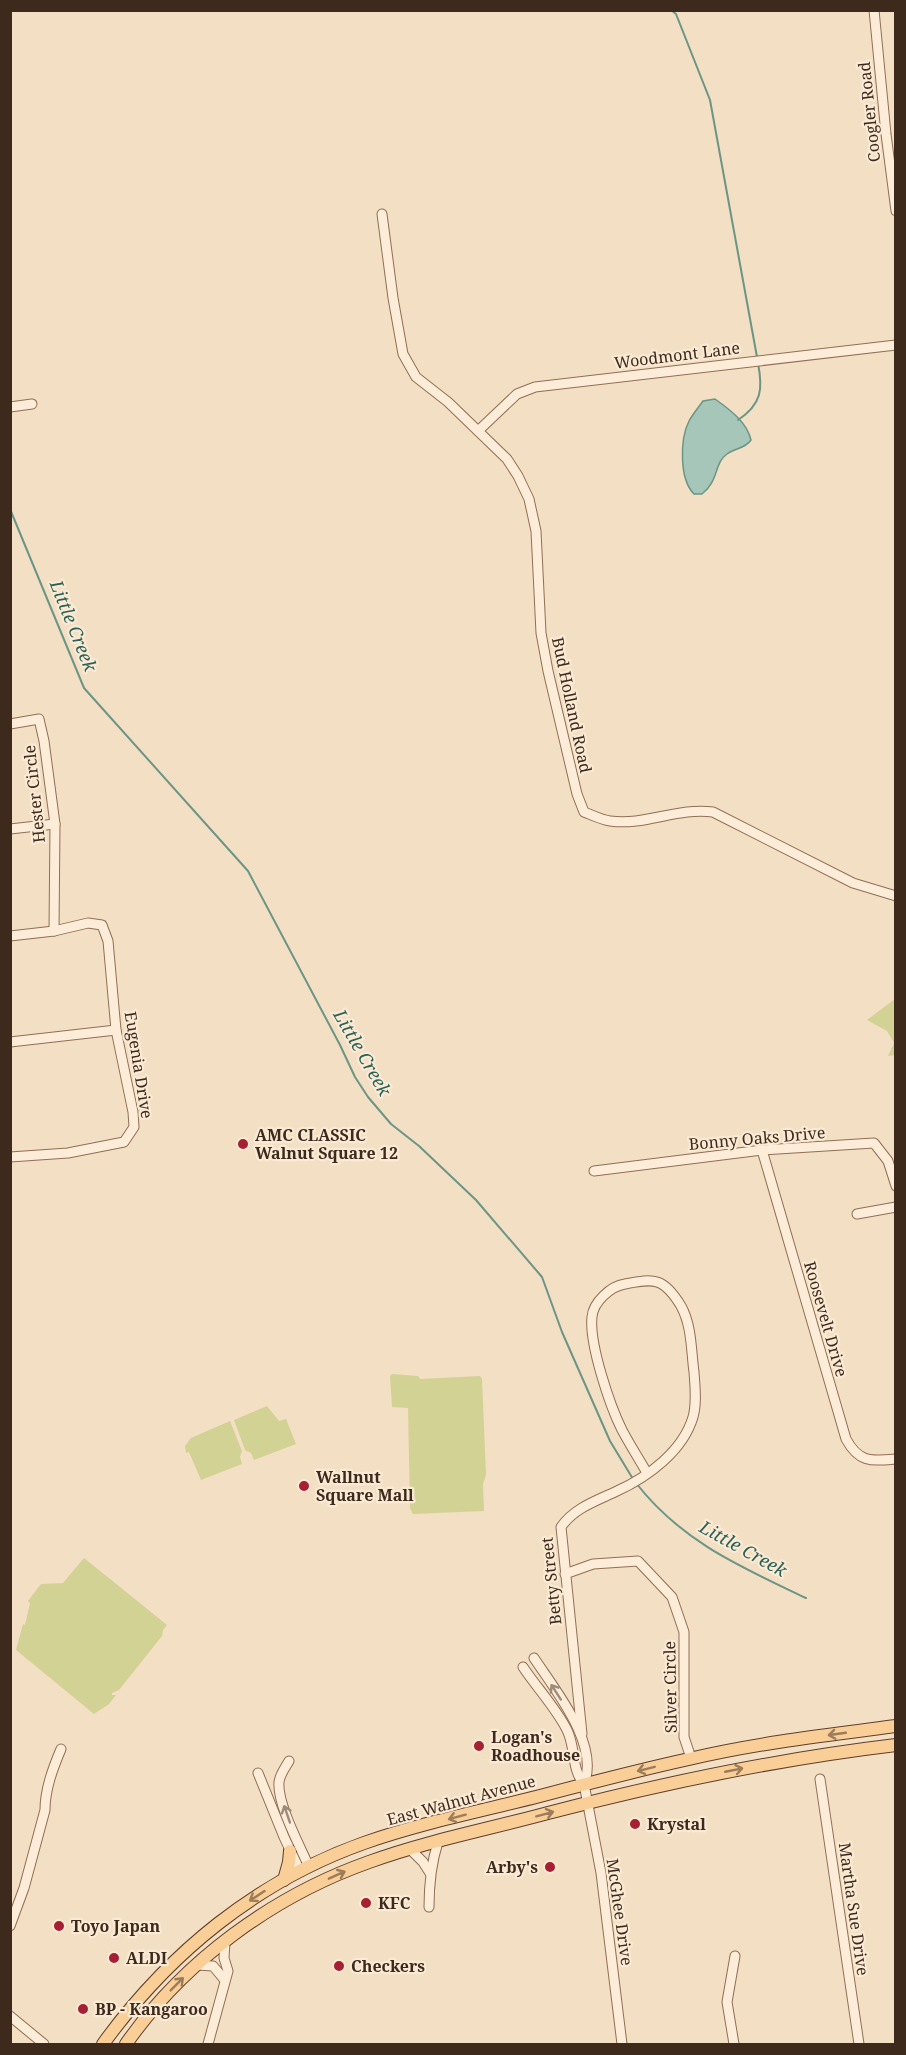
<svg xmlns="http://www.w3.org/2000/svg" width="906" height="2055" font-family="'Noto Serif',serif">
  <style>
    .green { fill: #d3d295 }
    .water { fill: #a5c6b8; stroke: #6b9585; stroke-width: 1.5 }
    .lines { fill: none; stroke-linecap: round; stroke-linejoin: round }
    .stream { stroke: #6b9585; stroke-width: 2 }
    .minor-casing { stroke: #906e57; stroke-width: 11 }
    .major-casing { stroke: #5e3d2c; stroke-width: 14 }
    .minor { stroke: #fdedd8; stroke-width: 9 }
    .major { stroke: #facf97; stroke-width: 12 }
    .oneway { stroke: #9e8b7a }
    .oneway2 { stroke: #9c7c5a }
    .poi-dot { fill: #a71f32; stroke: #faead4; stroke-width: 2 }
    .labels { text-anchor: middle; stroke-width: 4.5; stroke-linejoin: round; paint-order: stroke }
    .street-label { font-size: 16px; fill: #3e291d; stroke: #faead4 }
    .poi-label { font-size: 16px; font-weight: bold; fill: #3e291d; stroke: #faead4; text-anchor: start }
    .water-label { font-size: 18px; font-style: italic; fill: #2a6056; stroke: #faead4 }
  </style>
  <rect width="100%" height="100%" fill="#f3dfc3"/>
  <g class="green">
    <path d="M895,999V1055L888,1056L894,1043L887,1031L867,1020Z"/>
    <path d="M392,1374L418,1376L420,1379L480,1376L482,1379L486,1475L483,1484L484,1511L413,1514L410,1508L408,1408L392,1407L390,1376Z"/>
    <path d="M267,1406L279,1421L286,1419L296,1444L254,1460L251,1453L245,1450L234,1420Z"/>
    <path d="M230,1421L242,1451L240,1457L242,1464L201,1480L189,1452L186,1453L185,1446L191,1438Z"/>
    <path d="M84,1558L167,1625L163,1630L162,1636L119,1690L112,1693V1695H116L109,1704L94,1714L16,1650L23,1624L25,1625L30,1603L28,1601L41,1584L63,1583Z"/>
  </g>
  <path class="water" d="M715,399C729,409 747,422 751,440C745,449 735,448 727,454C714,463 719,481 702,494H694C679,479 680,439 689,421C693,414 698,408 703,401Z"/>
  <g class="lines">
    <g class="stream">
      <path d="M671,10L676,14L710,100L757,357"/>
      <path d="M738,420C762,404 763,389 758,363"/>
      <path d="M10,509L84,688L248,871L340,1045L355,1077L368,1097L391,1124L419,1146L476,1200L542,1277L562,1332L610,1441L633,1479"/>
      <path d="M636,1483C682,1542 741,1567 806,1598"/>
    </g>
    <g class="minor-casing">
      <g id="minor">
        <path d="M874,10L886,134L896,211"/>
        <path d="M382,214L393,298L403,354L416,377L448,402L507,459L518,476L529,499L536,531L541,633L548,671L577,794L584,812C592,815 602,820 610,821C645,826 678,807 713,812L853,883L896,896"/>
        <path d="M10,407L32,404"/>
        <path d="M478,431L517,394L535,387L896,345"/>
        <path d="M10,724L39,719L44,741L55,824L54,931"/>
        <path d="M10,829L55,824"/>
        <path d="M10,936L54,931L88,923L102,925L108,941L116,1030L133,1112L134,1127L124,1142L68,1153L10,1157"/>
        <path d="M10,1042L116,1030"/>
        <path d="M762,1150L846,1439C859,1463 871,1461 896,1459"/>
        <path d="M594,1171L762,1150L874,1143L888,1161L896,1186"/>
        <path d="M857,1214L896,1207"/>
        <path d="M565,1574L593,1564L638,1561L672,1597L684,1632V1737L691,1758"/>
        <path d="M534,1658C555,1690 600,1744 584,1784"/>
        <path d="M523,1667C537,1688 556,1708 567,1730C576,1748 571,1769 584,1784L601,1873L622,2044"/>
        <path d="M582,1734L561,1527C574,1508 596,1501 617,1491C648,1477 683,1451 693,1417C697,1403 695,1387 694,1372C691,1350 692,1326 681,1306C664,1278 655,1278 625,1284C611,1286 593,1302 592,1317C589,1344 610,1406 622,1430C630,1445 639,1459 647,1473"/>
        <path d="M289,1761C285,1768 280,1774 279,1782C277,1804 300,1846 309,1867"/>
        <path d="M258,1773L284,1837L300,1871"/>
        <path d="M820,1779L859,2044"/>
        <path d="M410,1849L423,1862L430,1873"/>
        <path d="M429,1907C429,1884 431,1864 438,1842"/>
        <path d="M10,1926L24,1888L45,1810C45,1789 53,1768 61,1749"/>
        <path d="M197,1965L213,1966L224,1979"/>
        <path d="M10,2016L44,2044"/>
        <path d="M208,2044L228,1971L224,1958L225,1942"/>
        <path d="M734,2044L727,2002L735,1956"/>
      </g>
    </g>
    <g class="major-casing">
      <g id="major">
        <path d="M284,1880L289,1862L290,1851"/>
        <path d="M103,2044C169,1953 257,1881 364,1843C421,1823 481,1811 540,1796C589,1783 639,1770 689,1759C757,1743 827,1735 896,1726"/>
        <path d="M126,2044C184,1961 273,1896 369,1862C427,1841 489,1829 548,1813C663,1783 778,1759 896,1745"/>
      </g>
    </g>
    <use href="#minor" class="minor"/>
    <use href="#major" class="major"/>
  </g>
  <defs><path id="oneway-shaft" d="M-6 0H5M1.5-3L5.5 0L1.5 3" fill="none" stroke-width="1.6" stroke-linecap="round" stroke-linejoin="round" transform="scale(1.5)"/></defs>
  <g class="oneway">
    <use href="#oneway-shaft" transform="translate(556 1692) rotate(-123)"/>
    <use href="#oneway-shaft" transform="translate(287 1814) rotate(-109)"/>
  </g>
  <g class="oneway2">
    <use href="#oneway-shaft" transform="translate(837 1734) rotate(172)"/>
    <use href="#oneway-shaft" transform="translate(646 1769) rotate(166)"/>
    <use href="#oneway-shaft" transform="translate(734 1770) rotate(-11)"/>
    <use href="#oneway-shaft" transform="translate(545 1814) rotate(-15)"/>
    <use href="#oneway-shaft" transform="translate(457 1817) rotate(165)"/>
    <use href="#oneway-shaft" transform="translate(337 1875) rotate(-24)"/>
    <use href="#oneway-shaft" transform="translate(257 1896) rotate(147)"/>
    <use href="#oneway-shaft" transform="translate(177 1984) rotate(-45)"/>
  </g>
  <g class="poi-dot">
    <circle cx="243" cy="1144" r="6"/>
    <circle cx="304" cy="1486" r="6"/>
    <circle cx="479" cy="1746" r="6"/>
    <circle cx="635" cy="1824" r="6"/>
    <circle cx="550" cy="1867" r="6"/>
    <circle cx="366" cy="1903" r="6"/>
    <circle cx="59" cy="1926" r="6"/>
    <circle cx="114" cy="1958" r="6"/>
    <circle cx="339" cy="1966" r="6"/>
    <circle cx="83" cy="2009" r="6"/>
  </g>
  <g class="labels">
    <g class="street-label">
      <text transform="translate(869 112) rotate(-96)" y="6">Coogler Road</text>
      <text transform="translate(677 355) rotate(-7)" y="6">Woodmont Lane</text>
      <text transform="translate(572 705) rotate(78)" y="6">Bud Holland Road</text>
      <text transform="translate(34 794) rotate(-96)" y="6">Hester Circle</text>
      <text transform="translate(139 1065) rotate(81)" y="6">Eugenia Drive</text>
      <text transform="translate(757 1138) rotate(-5)" y="6">Bonny Oaks Drive</text>
      <text transform="translate(826 1319) rotate(74)" y="6">Roosevelt Drive</text>
      <text transform="translate(551 1581) rotate(-96)" y="6">Betty Street</text>
      <text transform="translate(670 1687) rotate(-91)" y="6">Silver Circle</text>
      <text transform="translate(461 1800) rotate(-15)" y="6">East Walnut Avenue</text>
      <text transform="translate(854 1909) rotate(82)" y="6">Martha Sue Drive</text>
      <text transform="translate(620 1912) rotate(82)" y="6">McGhee Drive</text>
    </g>
    <g class="poi-label">
      <text x="255" y="1141">AMC CLASSIC<tspan x="255" dy="18">Walnut Square 12</tspan></text>
      <text x="316" y="1483">Wallnut<tspan x="316" dy="18">Square Mall</tspan></text>
      <text x="491" y="1743">Logan's<tspan x="491" dy="18">Roadhouse</tspan></text>
      <text x="647" y="1830">Krystal</text>
      <text x="538" y="1873" text-anchor="end">Arby's</text>
      <text x="378" y="1909">KFC</text>
      <text x="71" y="1932">Toyo Japan</text>
      <text x="126" y="1964">ALDI</text>
      <text x="351" y="1972">Checkers</text>
      <text x="95" y="2015">BP - Kangaroo</text>
    </g>
    <g class="water-label">
      <text transform="translate(73 626) rotate(68)" y="6">Little Creek</text>
      <text transform="translate(362 1053) rotate(60)" y="6">Little Creek</text>
      <text transform="translate(743 1549) rotate(29)" y="6">Little Creek</text>
    </g>
  </g>
  <rect width="906" height="2055" fill="none" stroke="#3e291d" stroke-width="24"/>
</svg>
